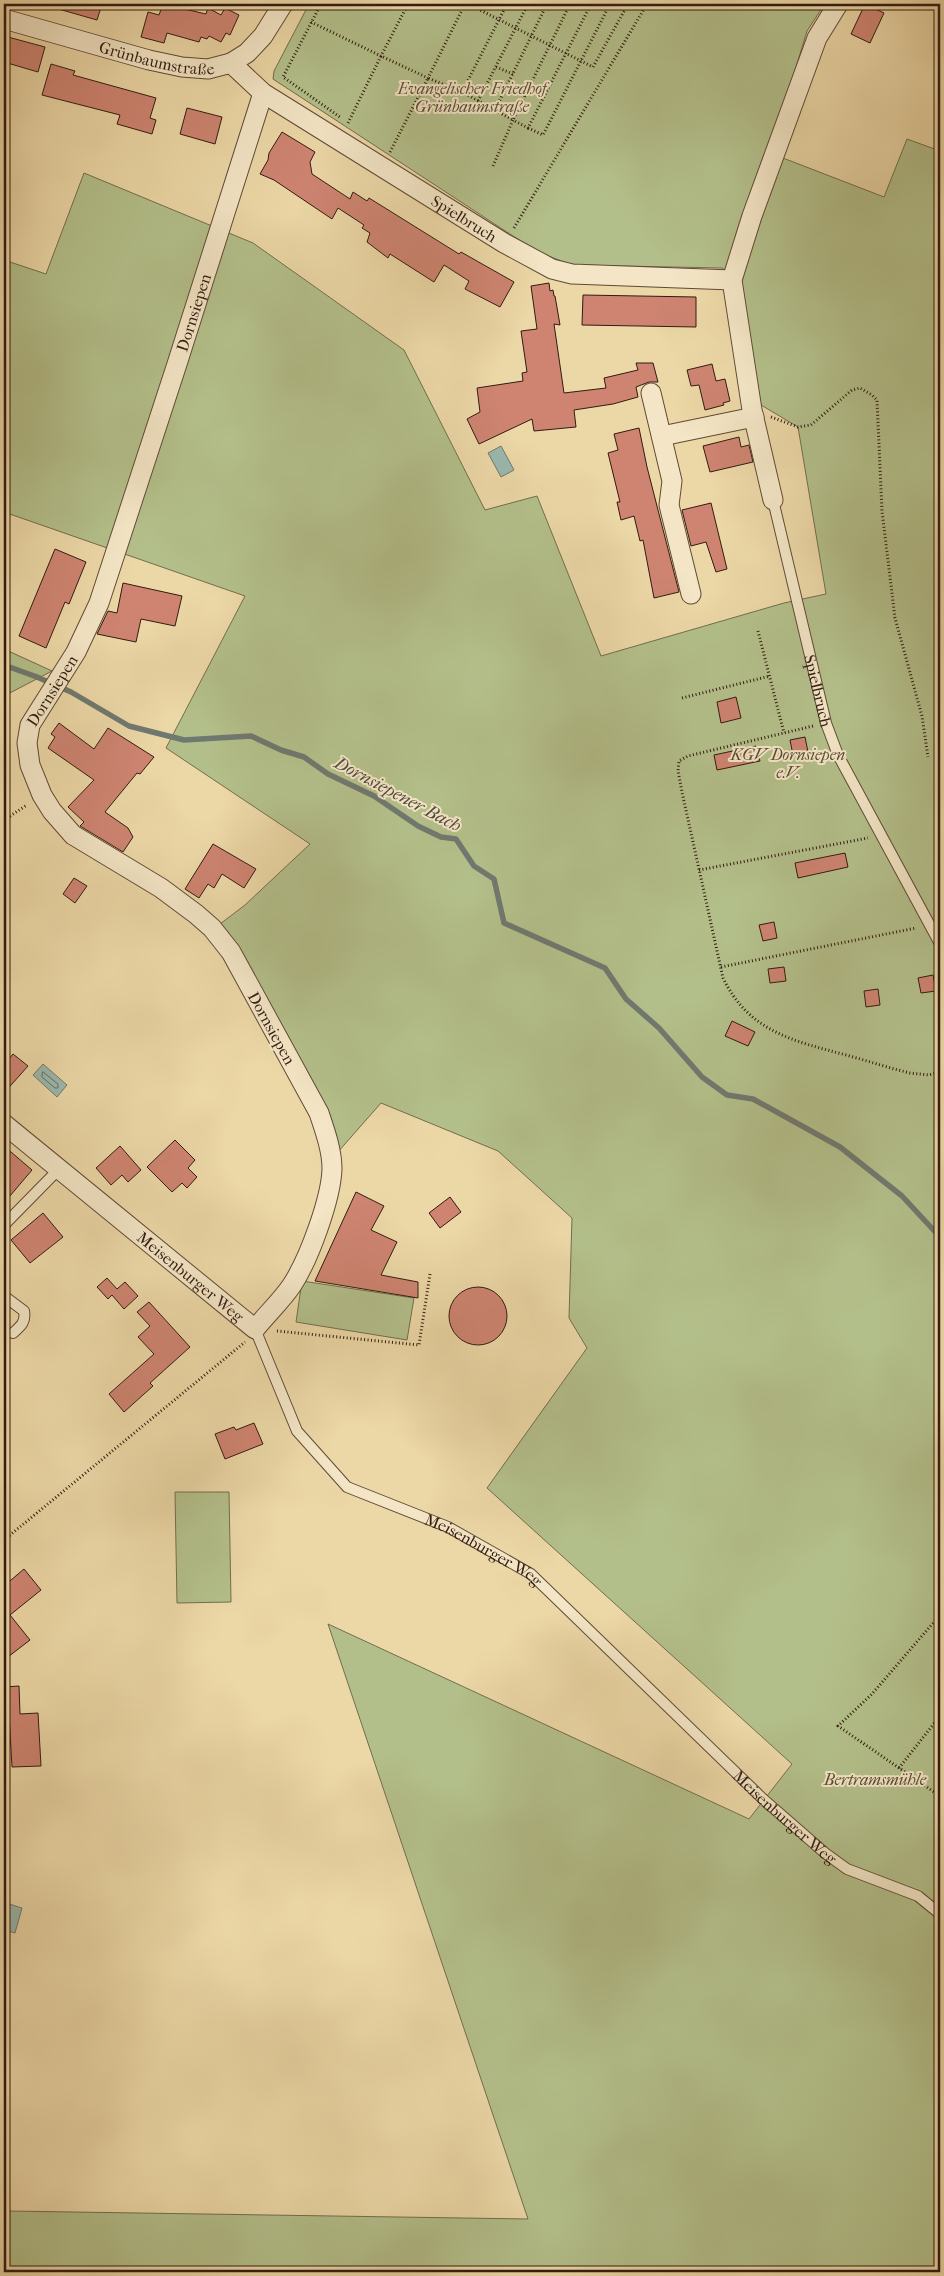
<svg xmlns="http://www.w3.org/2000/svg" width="944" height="2276" font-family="'IM FELL French Canon',serif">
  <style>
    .green { fill: #b3bf8a; stroke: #726d4e }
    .water { fill: #9ab8ae; stroke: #70796f }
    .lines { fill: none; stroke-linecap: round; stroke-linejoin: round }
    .shore { stroke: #666a60; stroke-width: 1 }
    .stream { stroke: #70796f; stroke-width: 5.5 }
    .building { fill: #ce8471; stroke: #321b11 }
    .service-casing { stroke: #604a36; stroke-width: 12 }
    .minor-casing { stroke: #604a36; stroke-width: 21 }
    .path { stroke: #321b11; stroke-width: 3; stroke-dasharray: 1 2.5; stroke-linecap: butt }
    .service { stroke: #f3e5c5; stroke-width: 10 }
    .minor { stroke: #f3e5c5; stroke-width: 19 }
    .labels { text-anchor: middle; stroke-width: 4; stroke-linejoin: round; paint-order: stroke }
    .street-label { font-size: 16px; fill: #321b11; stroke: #f3e5c5 }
    .park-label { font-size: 16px; font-style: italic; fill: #594c35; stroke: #f3e5c5 }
    .water-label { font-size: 18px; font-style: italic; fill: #514a40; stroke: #f3e5c5 }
  </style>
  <rect width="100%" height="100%" fill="#ecd7a6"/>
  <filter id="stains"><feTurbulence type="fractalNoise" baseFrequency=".004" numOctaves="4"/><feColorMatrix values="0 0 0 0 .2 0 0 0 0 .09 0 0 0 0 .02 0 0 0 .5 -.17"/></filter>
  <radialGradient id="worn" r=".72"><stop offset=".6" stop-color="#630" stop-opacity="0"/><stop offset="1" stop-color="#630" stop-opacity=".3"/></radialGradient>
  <g class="green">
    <path d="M309,4H822L824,5L807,31L770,153L884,197L907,139L940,151V2272H4L8,2211L528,2219L328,1624L749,1819L792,1764L487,1488L587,1348L569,1318L572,1218L498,1151L381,1103L337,1153L220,924L245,905L310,844L166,748L245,596L4,512V260L46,274L84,173L253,243L404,350L485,510L537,496L601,656L784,603L826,594L798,427L761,405L740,279L722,268L572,265L543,254L516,238L273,79L274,71Z"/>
    <path d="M4,649L52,671L4,696Z"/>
    <path d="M302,1281L414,1298L407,1340L296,1322Z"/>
    <path d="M175,1492H229L231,1602L177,1603Z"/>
  </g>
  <g class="water">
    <path d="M501,446L514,470L501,477L488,453Z"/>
    <path d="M43,1064L67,1085L57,1097L33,1075Z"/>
    <path d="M9,1904L22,1908L15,1933L4,1930Z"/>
  </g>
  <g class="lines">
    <path class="shore" d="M43,1072L58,1084V1088H55L42,1077Z"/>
    <path class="stream" d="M4,665L37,677L71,692L129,726L184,740L251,736L281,750L304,757L328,774L374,796L418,826L441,837L456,839L474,866L494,879L504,923L605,968L626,999L659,1028L702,1077L727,1095L753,1099L840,1147L902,1196L940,1237"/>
  </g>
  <g class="building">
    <path d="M55,4H102L97,20L55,8Z"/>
    <path d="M163,4L206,14L208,8L221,15L225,8L239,15L230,35L226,33L221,42L209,36L207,39L201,37L199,42L167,33L164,43L141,37L148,12L159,15Z"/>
    <path d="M865,4L884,13L870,43L851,34Z"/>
    <path d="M8,37L45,47L38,72L4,62V51Z"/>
    <path d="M51,64L75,71L73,75L156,98L150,118L156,120L152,134L117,124L120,115L42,95Z"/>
    <path d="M187,108L222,117L215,144L180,134Z"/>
    <path d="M282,132L315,152L310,162L312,174L350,199L353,192L367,201L369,198L459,254L461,252L514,282L500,307L465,289L469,281L444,265L434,282L390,254L388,258L367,242L370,233L362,228L364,225L338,208L332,219L274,180L260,174L268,160L269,153Z"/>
    <path d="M549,283L550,291L553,290L554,296H555L560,325L554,324L564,393L606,388L604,378L638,370L636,363H653L658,382H649L636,387L638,397L613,404L574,410L576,427L534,431L532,419L479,444L467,419L480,412L477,388L523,381L522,373L527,372L521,331L537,329L531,286Z"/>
    <path d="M583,295L696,297V327L582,325Z"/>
    <path d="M712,364L716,381L725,379L730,401L723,403L724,405L705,410L699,385L691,386L687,370Z"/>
    <path d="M639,428L647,467L679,592L654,598L643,540L640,541L634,516L621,520L617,502H620L608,453L618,450L614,434Z"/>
    <path d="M739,437L741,447L749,445L753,462L710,472L703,446Z"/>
    <path d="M711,503L727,569L716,572L706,542L691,546L682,510Z"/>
    <path d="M55,549L86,562L69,604L65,602L46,648L19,636Z"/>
    <path d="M123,583L182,596L175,626L141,619L136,642L97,634L108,611L117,613Z"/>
    <path d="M736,697L741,718L721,723L717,702Z"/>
    <path d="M59,723L94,749L108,728L154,757L140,774L137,773L105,812L128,828L133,837L123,852L80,826L84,822L68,807L94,780L48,748L55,737L51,734Z"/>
    <path d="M805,737L808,752L793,755L790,740Z"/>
    <path d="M756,746L760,761L717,770L714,755Z"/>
    <path d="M213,844L256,869L244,888L222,874L214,888L208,884L199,898L185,889Z"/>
    <path d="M845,853L848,867L798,878L795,863Z"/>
    <path d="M74,878L87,886L75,903L63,894Z"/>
    <path d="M774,922L777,938L763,941L759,925Z"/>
    <path d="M784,967L786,981L770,983L768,969Z"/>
    <path d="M933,975L936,991L921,993L918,978Z"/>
    <path d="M878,989L880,1005L866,1007L864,991Z"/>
    <path d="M732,1021L755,1032L748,1046L725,1036Z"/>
    <path d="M13,1054L28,1066L4,1093V1065Z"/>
    <path d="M175,1140L195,1160L188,1168L197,1177L187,1188L182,1183L172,1192L147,1167Z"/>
    <path d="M4,1146L32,1170L4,1203Z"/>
    <path d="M120,1146L141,1170L128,1182L122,1175L111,1185L96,1168Z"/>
    <path d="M356,1192L384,1206L371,1230L397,1242L381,1275L418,1282V1298L315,1281Z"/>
    <path d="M450,1197L461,1212L440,1228L429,1213Z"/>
    <path d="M43,1213L63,1237L30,1263L11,1240Z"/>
    <path d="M107,1278L117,1289L125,1282L138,1296L124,1309L112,1295L108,1299L97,1287Z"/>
    <circle cx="478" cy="1316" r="29"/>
    <path d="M149,1302L190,1347L150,1383L153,1386L124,1412L109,1394L154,1354L138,1337L150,1326L137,1312Z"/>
    <path d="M254,1423L263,1444L225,1459L215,1434L234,1427L236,1430Z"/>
    <path d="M24,1569L41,1590L10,1615L30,1640L4,1660V1586Z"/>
    <path d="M19,1686L20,1714L38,1713L41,1766L12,1767L9,1714H4V1687Z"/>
  </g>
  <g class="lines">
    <g class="service-casing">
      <g id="service">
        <path id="s1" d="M773,500L826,723L838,755L940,944"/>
        <path d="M4,1225L59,1169"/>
        <path d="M4,1296L24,1311C26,1322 21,1326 13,1333"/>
        <path id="s2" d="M255,1329L297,1431L347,1487L448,1527L531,1574L763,1799L825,1853L847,1869L918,1896L940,1914"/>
      </g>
    </g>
    <g class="minor-casing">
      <g id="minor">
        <path id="s3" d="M4,19L149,60L182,67L208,69L231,63L247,53L263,36L283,4"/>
        <path id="s4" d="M231,63L263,93L504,243L552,269L572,274L732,280"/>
        <path d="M651,393L672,481L669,505L691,594"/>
        <path d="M662,436L754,417"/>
        <path d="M773,500L752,410L732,280L752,216L817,38L838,4"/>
        <path id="s5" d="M4,1124L255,1329C267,1314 282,1300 292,1285C309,1259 331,1199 332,1169C332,1150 325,1131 319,1113L231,952L212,928L196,914L161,888L73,835L52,811L42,795L30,765L27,743L30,725L76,652L99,603L177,364L263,93"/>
      </g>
    </g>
    <g class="path">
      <path d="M321,4L283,77L340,117"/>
      <path d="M468,4L593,67L628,4"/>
      <path d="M311,22L381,56L408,4"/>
      <path d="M496,67L513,74"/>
      <path d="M462,92L513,120L570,4"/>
      <path d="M478,101L528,4"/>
      <path d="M495,110L547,4"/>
      <path d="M348,123L381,56L428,78L465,4"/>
      <path d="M528,128L543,135L610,4"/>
      <path d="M390,152L428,78L462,92L507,4"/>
      <path d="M493,166L513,120L528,128L591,4"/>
      <path d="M514,228L647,4"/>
      <path d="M771,417L798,427L811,425L852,390L860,388L872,395L877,400L882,511L895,618L922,716L928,757"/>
      <path d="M758,631L784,733"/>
      <path d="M682,698L770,676"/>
      <path d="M813,726L688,756L679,761L678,771L682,792L723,978C749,1032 794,1041 846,1055C868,1061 889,1068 910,1073L929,1075L940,1072"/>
      <path d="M4,820L27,805"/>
      <path d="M699,870L868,838"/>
      <path d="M721,967L916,928"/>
      <path d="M277,1331L419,1345L430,1274"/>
      <path d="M4,1540L245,1342"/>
      <path d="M940,1615L872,1694L838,1726L940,1796"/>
      <path d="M899,1768L940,1716"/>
    </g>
    <use href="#service" class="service"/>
    <use href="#minor" class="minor"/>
  </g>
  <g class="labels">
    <g class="street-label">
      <text dy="6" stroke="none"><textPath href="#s3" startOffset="158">Grünbaumstraße</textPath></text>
      <text dy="6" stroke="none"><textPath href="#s4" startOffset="281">Spielbruch</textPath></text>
      <text dy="6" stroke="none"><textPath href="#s5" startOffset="1514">Dornsiepen</textPath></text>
      <text dy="6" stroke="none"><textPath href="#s5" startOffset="1109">Dornsiepen</textPath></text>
      <text dy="6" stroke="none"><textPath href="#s1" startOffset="196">Spielbruch</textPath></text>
      <text transform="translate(272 1028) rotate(61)" y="6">Dornsiepen</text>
      <text dy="6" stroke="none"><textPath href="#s5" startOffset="241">Meisenburger Weg</textPath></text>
      <text dy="6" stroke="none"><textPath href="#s2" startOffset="336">Meisenburger Weg</textPath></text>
      <text dy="6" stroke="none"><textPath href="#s2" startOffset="741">Meisenburger Weg</textPath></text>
    </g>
    <g class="park-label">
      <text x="472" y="94">Evangelischer Friedhof<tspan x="472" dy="18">Grünbaumstraße</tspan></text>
      <text x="788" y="760">KGV Dornsiepen<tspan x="788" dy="18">e.V.</tspan></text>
      <text x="875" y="1785">Bertramsmühle</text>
    </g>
    <g class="water-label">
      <text transform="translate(398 794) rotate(28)" y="6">Dornsiepener Bach</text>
    </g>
  </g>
  <rect width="944" height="2276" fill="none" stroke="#ecd7a6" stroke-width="20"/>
  <rect x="5" y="5" width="934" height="2266" fill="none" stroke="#321b11" stroke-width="2.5"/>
  <rect x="10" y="10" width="924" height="2256" fill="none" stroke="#321b11"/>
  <rect width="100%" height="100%" filter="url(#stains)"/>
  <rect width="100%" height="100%" fill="url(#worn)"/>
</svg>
